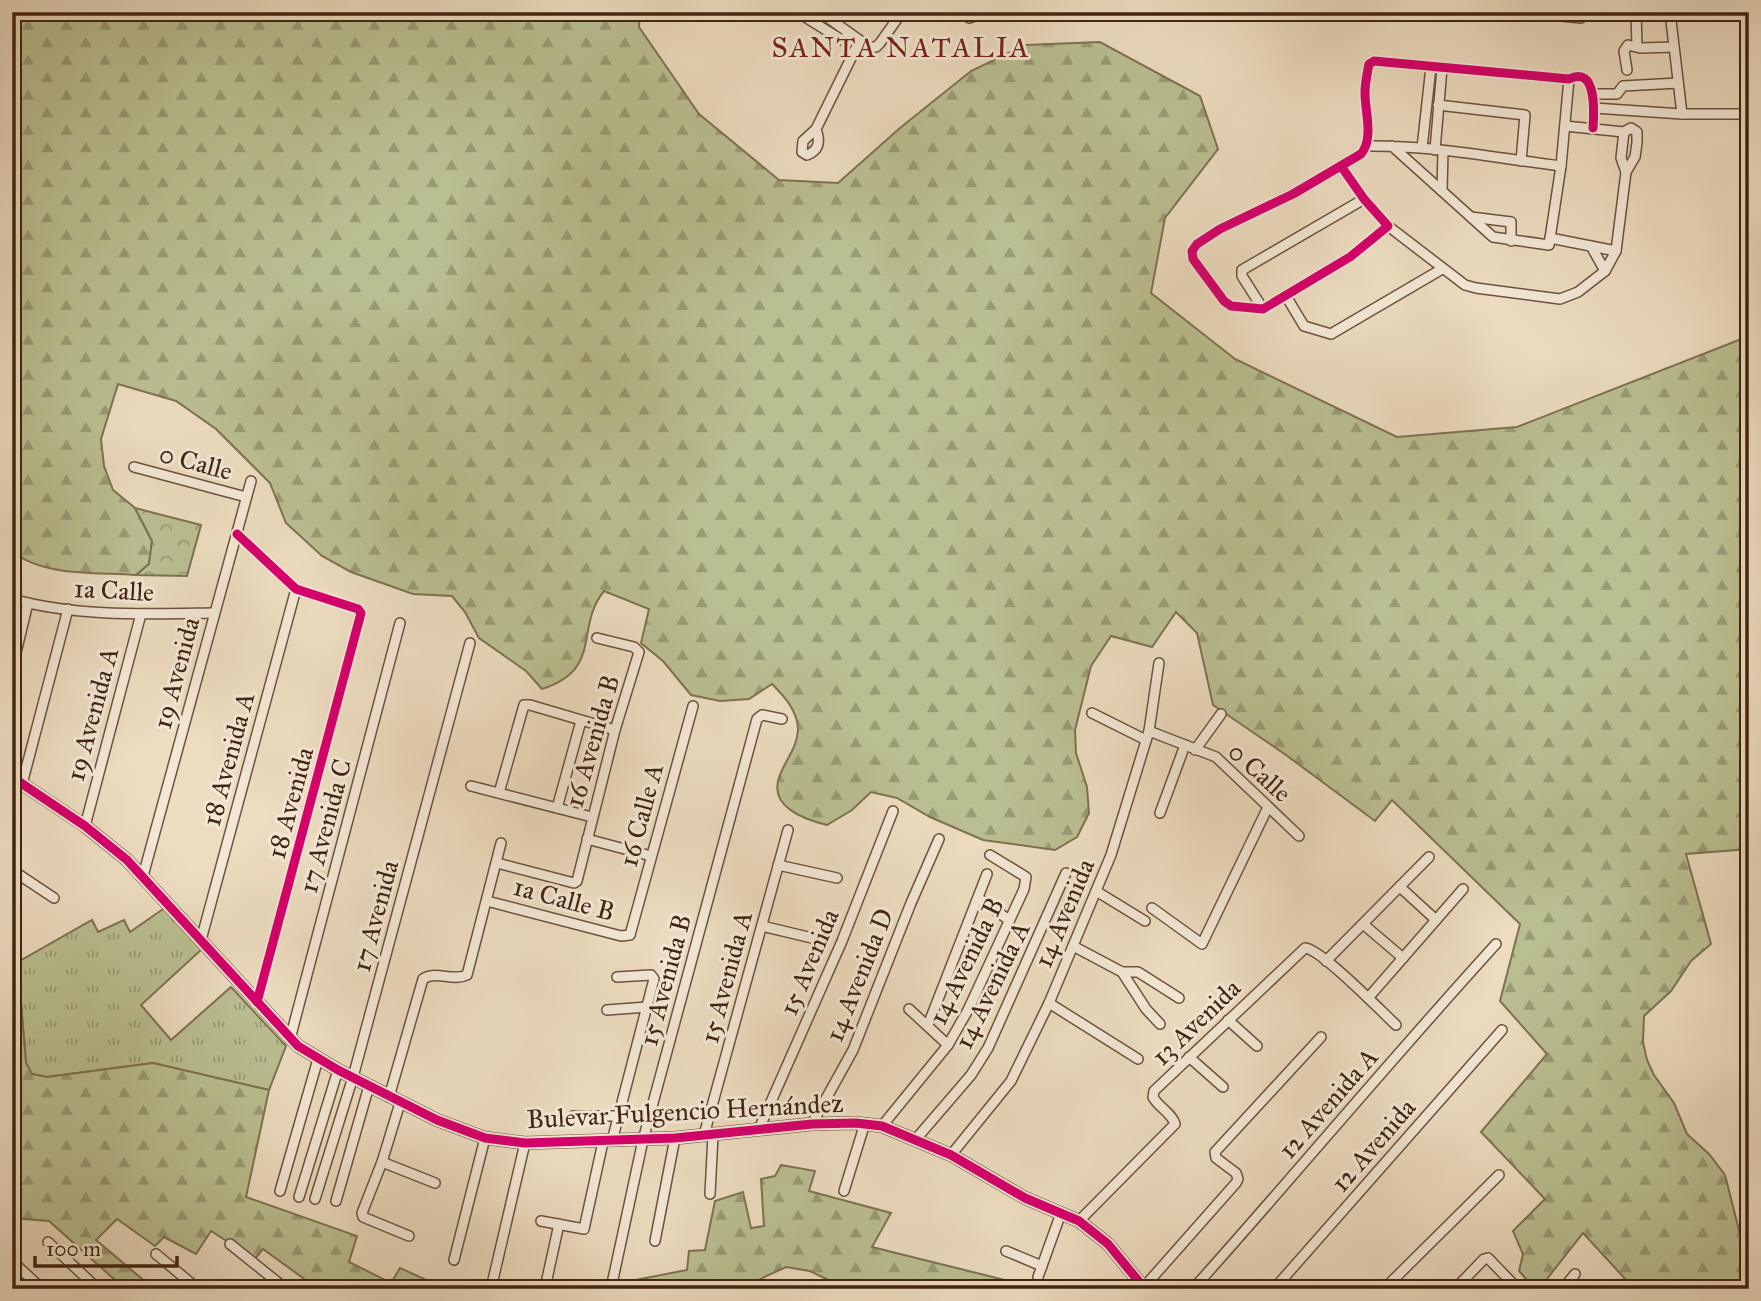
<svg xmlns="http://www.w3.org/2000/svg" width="1761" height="1301" font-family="'IM FELL Great Primer',serif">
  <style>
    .grass { fill: url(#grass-tufts); stroke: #7e7250; stroke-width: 2 }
    .forest { fill: url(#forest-firs); stroke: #7e7250; stroke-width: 2 }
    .park { fill: url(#park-crowns); stroke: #7e7250; stroke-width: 2 }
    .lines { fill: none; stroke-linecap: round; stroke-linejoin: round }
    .minor-casing { stroke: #6d523c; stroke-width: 12 }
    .tertiary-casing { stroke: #6d523c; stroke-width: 14 }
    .minor { stroke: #f3e8d6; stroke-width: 9 }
    .tertiary { stroke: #f3e8d6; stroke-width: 10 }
    .cycleway-casing { stroke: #f3e8d6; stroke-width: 13 }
    .cycleway { stroke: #d6006c; stroke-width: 9 }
    .labels { text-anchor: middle; stroke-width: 6; stroke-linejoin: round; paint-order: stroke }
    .street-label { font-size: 26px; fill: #422410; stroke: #f3e8d6 }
    .neighbourhood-label { font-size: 28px; letter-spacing: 2px; fill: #7a1f14; stroke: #f3e8d6 }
  </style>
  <defs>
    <pattern id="grass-tufts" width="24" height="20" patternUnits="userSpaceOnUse" patternTransform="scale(1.75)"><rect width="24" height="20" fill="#babf91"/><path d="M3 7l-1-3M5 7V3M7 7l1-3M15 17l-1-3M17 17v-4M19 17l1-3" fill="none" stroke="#999b75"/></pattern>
    <pattern id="forest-firs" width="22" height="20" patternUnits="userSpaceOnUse" patternTransform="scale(1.75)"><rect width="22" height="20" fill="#babf91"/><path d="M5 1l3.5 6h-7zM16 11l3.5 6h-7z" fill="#999b75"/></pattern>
    <pattern id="park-crowns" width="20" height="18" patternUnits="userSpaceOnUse" patternTransform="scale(1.75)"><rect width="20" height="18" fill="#babf91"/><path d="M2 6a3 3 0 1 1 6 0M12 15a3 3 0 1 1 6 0" fill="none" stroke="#999b75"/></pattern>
  </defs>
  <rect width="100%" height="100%" fill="#eddcc0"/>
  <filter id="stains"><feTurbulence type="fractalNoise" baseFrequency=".00286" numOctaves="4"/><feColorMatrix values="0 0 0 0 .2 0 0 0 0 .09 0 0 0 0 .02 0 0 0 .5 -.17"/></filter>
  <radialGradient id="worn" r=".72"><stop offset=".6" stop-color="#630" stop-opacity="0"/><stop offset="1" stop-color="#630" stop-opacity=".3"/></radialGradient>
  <path class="grass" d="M166,907L202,949L141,1005L171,1040L231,987L286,1046L269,1090L153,1063L47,1077L31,1074L26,1063L20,991L12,983V959H23L92,920L98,932L124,920L130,932Z"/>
  <g class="forest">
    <path d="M12,12H640L639,27L699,114L779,180L838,183L900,128L971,71L1025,45L1100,42L1200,96L1218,149L1165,218L1151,293L1235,359L1397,437L1517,427L1749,336V849L1686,854L1711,944L1691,961L1671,991L1644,1016L1643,1042L1647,1060L1654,1075L1674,1103L1687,1134L1709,1154L1725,1175L1744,1250L1748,1278L1740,1289H1625L1629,1283L1583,1233L1539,1289H1535L1519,1271L1523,1254L1513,1231L1545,1199L1481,1132L1547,1054L1500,1001L1520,924L1392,800L1375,821L1286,755L1213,705L1197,633L1176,612L1152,647L1111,636L1091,666L1075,730L1076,753L1087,787L1089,813L1077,837L1055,850L983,840L930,817L897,798L871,792L852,810L827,825C803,819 767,806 780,775C786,759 797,748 798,730C798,711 784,696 772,684L749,699L720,701L691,695L663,661L641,643L649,609L604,591C574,628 604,669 542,689L526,671L479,638L465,612L452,596L413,594L351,572L322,556L286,523L270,483L216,429L176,401L118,384L101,439L104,466L113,490L135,508L152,541L149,564L136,575C97,572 43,577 12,551Z"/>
    <path d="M12,983L20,991L26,1063L32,1074L47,1077L153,1063L269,1090L246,1197L357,1236L349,1262L391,1283L400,1268L446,1289H318L263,1249L255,1259L211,1231L196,1254L164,1237L155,1246L117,1219L96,1240L154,1289H125L49,1221L12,1218Z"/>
    <path d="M781,1165L815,1171L809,1191L891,1213L872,1247L1033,1287L1079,1285L1092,1289H847L810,1271L786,1267L756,1281L746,1289H589L687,1270L689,1251L705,1250L715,1201L743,1192L751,1228L764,1226L761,1179L775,1176Z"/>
  </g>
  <path class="park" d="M135,508L201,525L187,576L136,575L149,564L152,541Z"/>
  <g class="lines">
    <g class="minor-casing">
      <g id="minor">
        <path d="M712,12L728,15L736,12"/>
        <path d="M797,12L842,40L850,35"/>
        <path d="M820,12L869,47H876L880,43L902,12"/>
        <path d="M963,12L969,18L987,12"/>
        <path d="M1521,12L1581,18L1588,12"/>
        <path d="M1636,12L1637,46"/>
        <path d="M1670,12L1682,114H1749"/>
        <path d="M1627,70L1624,51L1628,45L1640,48L1674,47"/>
        <path d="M1592,94H1617L1623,86L1678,83"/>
        <path d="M1438,105L1525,115L1521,161"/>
        <path d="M1594,108L1682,114"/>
        <path d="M816,129C820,140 820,150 807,155L802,152L803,141L816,129L859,42"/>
        <path d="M1624,132L1621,158L1626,172"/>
        <path d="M1366,146C1431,145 1496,158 1561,166L1549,245L1493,237L1392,146"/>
        <path d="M1422,148L1431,67"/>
        <path d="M1435,150L1442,68"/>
        <path d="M1341,166L1364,199L1388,226L1350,257L1263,309L1231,306L1224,301L1193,259L1192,251L1197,244L1220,229L1293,194L1361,154C1374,138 1365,112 1365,93C1365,83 1367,74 1369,64L1374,61L1569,79C1597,65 1594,112 1593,128"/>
        <path d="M1561,166L1569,79"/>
        <path d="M1442,191L1443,151"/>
        <path d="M1471,217L1511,222V241"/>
        <path d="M1388,226L1465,285L1476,288L1560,299L1578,292L1605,271L1616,251L1626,172L1635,157L1637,143V132L1631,128L1624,132L1565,126"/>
        <path d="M1550,238L1616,251"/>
        <path d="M1591,246L1605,271"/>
        <path d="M1286,296L1304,326L1331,334L1442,269"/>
        <path d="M1263,309L1242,276V270L1364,199"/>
        <path d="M134,467L246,497"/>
        <path d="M237,534L296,589L358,609L361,613L257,1002"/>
        <path d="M12,599C77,617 147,614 214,613"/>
        <path d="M12,669L28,603"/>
        <path d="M1092,713L1146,740"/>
        <path d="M1149,731L1216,757L1299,836"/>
        <path d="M1195,750L1221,714"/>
        <path d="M22,784L68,609"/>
        <path d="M471,786L592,817"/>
        <path d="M499,793L524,705H530L615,730"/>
        <path d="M557,808L581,721"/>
        <path d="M1160,813L1185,745"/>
        <path d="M85,826L141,614"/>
        <path d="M587,839L651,856"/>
        <path d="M497,863L574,883L577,881L615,730L639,652L634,647L597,638"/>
        <path d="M778,865L837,878"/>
        <path d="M12,870L54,898"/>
        <path d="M143,876L251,481"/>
        <path d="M1400,887L1436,920"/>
        <path d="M1096,891L1145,921"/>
        <path d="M978,898L1009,920"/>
        <path d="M487,901L621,936L630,935L693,706"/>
        <path d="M1152,908L1202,944L1268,807"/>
        <path d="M1363,924L1403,958"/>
        <path d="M762,926L812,938"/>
        <path d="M201,940L296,589"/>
        <path d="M1073,946L1122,972L1146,1009L1160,1024"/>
        <path d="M1326,961L1429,857"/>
        <path d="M1122,972H1138L1179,998"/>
        <path d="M1368,998L1463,889"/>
        <path d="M1049,1003L1138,1059"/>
        <path d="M909,1009L948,1045"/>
        <path d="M607,1010L647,1007"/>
        <path d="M1228,1020L1257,1046"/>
        <path d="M928,1025L987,874"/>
        <path d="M290,1039L400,623"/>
        <path d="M1189,1057L1223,1087"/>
        <path d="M389,1097L423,979C436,970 453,982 467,975L501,843"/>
        <path d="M400,1103L382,1162L362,1213L363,1217L409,1236"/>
        <path d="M573,1116H618"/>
        <path d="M812,1124L853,1050L911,903L939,839"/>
        <path d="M882,1126L948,1045L968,1010L1024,889L1026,877L990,855"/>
        <path d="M759,1129L842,941L893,811"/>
        <path d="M704,1135L788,830"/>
        <path d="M916,1139L971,1075L988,1048L1066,873"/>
        <path d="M612,1141L654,979L651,975L617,977"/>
        <path d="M951,1155L1011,1081L1049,1003L1111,855L1149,731L1159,663"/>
        <path d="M382,1162L435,1183"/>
        <path d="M280,1191L318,1059"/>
        <path d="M844,1191L865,1123"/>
        <path d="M710,1194L713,1135"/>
        <path d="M299,1197L338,1070"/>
        <path d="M315,1199L353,1077L470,643"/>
        <path d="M336,1201L369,1086"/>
        <path d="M541,1221L584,1229L603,1142"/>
        <path d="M1079,1221L1175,1124C1172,1113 1158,1107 1153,1097L1154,1091L1305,948C1321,949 1381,1011 1396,1025"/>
        <path d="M655,1241L675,1138"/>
        <path d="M48,1242L98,1289"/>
        <path d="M230,1244L286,1289"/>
        <path d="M1006,1251L1042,1266"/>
        <path d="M156,1254L198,1289"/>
        <path d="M454,1260L485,1138"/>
        <path d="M12,1261L42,1289"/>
        <path d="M1038,1277L1061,1213"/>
        <path d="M613,1279L643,1140L757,719L762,715L782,719"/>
        <path d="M493,1280L525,1143"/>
        <path d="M771,1285L779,1289"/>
        <path d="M1144,1287L1236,1183L1238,1179L1236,1173L1216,1158L1215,1152L1321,1037"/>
        <path d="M545,1288L559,1224"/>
        <path d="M1193,1289C1295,1175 1393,1057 1496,944"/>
        <path d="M1274,1289L1502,1030"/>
        <path d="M1384,1289L1499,1175"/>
        <path d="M1455,1289L1484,1259L1488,1258L1518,1289"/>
        <path d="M1563,1289L1575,1274"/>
      </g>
    </g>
    <g class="tertiary-casing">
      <path id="tertiary" d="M12,777L85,826L127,860L298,1046L338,1070L437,1120L485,1138L525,1143L675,1138L812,1124L856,1123L882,1126L951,1155L1025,1198L1079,1221L1108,1244L1145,1289"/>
    </g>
    <use href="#minor" class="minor"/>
    <use href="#tertiary" class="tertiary"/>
    <g class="cycleway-casing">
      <g id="cycleway">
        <path d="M1341,166L1364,199L1388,226L1350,257L1263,309L1231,306L1224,301L1193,259L1192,251L1197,244L1220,229L1293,194L1361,154C1374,138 1365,112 1365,93C1365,83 1367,74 1369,64L1374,61L1569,79C1597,65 1594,112 1593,128"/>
        <path d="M237,534L296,589L358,609L361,613L257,1002"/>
        <path d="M12,777L85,826L127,860L298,1046L338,1070L437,1120L485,1138L525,1143L675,1138L812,1124L856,1123L882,1126L951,1155L1025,1198L1079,1221L1108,1244L1145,1289"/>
      </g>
    </g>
    <use href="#cycleway" class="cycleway"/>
  </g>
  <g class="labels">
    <g class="street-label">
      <text transform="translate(196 462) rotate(15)" y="9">0 Calle</text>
      <text transform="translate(114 590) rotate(3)" y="9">1a Calle</text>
      <text transform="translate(176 673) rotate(-75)" y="9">19 Avenida</text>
      <text transform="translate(92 714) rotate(-75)" y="9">19 Avenida A</text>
      <text transform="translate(592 741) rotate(-74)" y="9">16 Avenida B</text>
      <text transform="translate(228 759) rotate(-75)" y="9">18 Avenida A</text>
      <text transform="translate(1260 772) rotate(42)" y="9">0 Calle</text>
      <text transform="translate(290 803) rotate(-75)" y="9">18 Avenida</text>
      <text transform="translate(641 815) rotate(-75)" y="9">16 Calle A</text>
      <text transform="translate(325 826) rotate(-75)" y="9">17 Avenida C</text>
      <text transform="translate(564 899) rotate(15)" y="9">1a Calle B</text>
      <text transform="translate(1064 913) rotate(-67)" y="9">14 Avenida</text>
      <text transform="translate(375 916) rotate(-75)" y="9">17 Avenida</text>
      <text transform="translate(966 961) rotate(-64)" y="9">14 Avenida B</text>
      <text transform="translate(809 962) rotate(-67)" y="9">15 Avenida</text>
      <text transform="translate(859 975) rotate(-68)" y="9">14 Avenida D</text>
      <text transform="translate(726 977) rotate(-75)" y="9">15 Avenida A</text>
      <text transform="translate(665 980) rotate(-75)" y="9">15 Avenida B</text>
      <text transform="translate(992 985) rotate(-64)" y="9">14 Avenida A</text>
      <text transform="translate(1196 1022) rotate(-44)" y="9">13 Avenida</text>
      <text transform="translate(1328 1103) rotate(-49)" y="9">12 Avenida A</text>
      <text transform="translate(685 1111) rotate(-3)" y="9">Bulevar Fulgencio Hernández</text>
      <text transform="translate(1373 1145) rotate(-49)" y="9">12 Avenida</text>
    </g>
    <g class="neighbourhood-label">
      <text x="901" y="57">SANTA NATALIA</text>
    </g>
  </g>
  <rect width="1761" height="1301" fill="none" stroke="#eddcc0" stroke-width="42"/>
  <rect x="14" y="14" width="1733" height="1273" fill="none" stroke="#422410" stroke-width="3.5"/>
  <rect x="21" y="21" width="1719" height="1259" fill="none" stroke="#422410" stroke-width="2"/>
  <path d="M35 1256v10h142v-10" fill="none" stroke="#422410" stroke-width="3.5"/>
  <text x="46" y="1256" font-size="21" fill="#422410" stroke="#f3e8d6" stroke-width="5" paint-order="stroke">100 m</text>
  <rect width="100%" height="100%" filter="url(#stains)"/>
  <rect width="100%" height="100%" fill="url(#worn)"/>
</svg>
